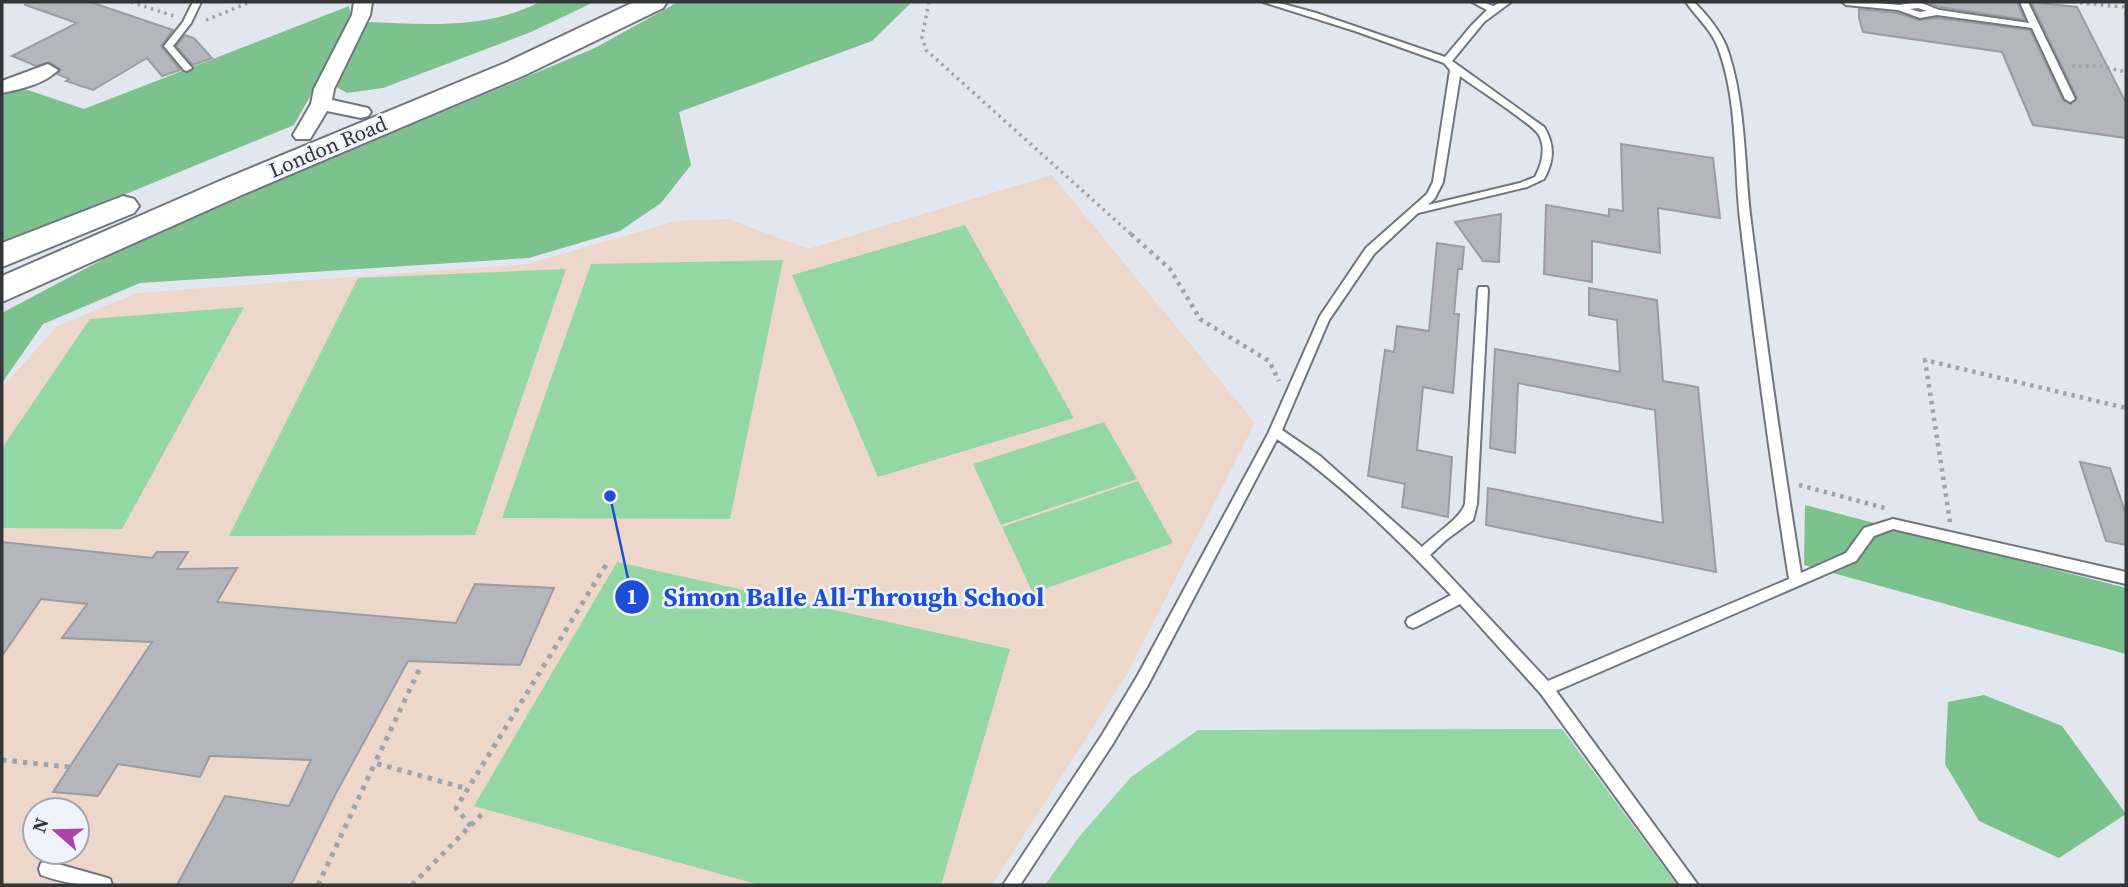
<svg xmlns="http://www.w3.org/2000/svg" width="2128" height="887" font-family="'Source Serif 4',serif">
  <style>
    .education { fill: #edd7ca; fill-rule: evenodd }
    .green { fill: #93d7a4 }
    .forest { fill: #7cc28e }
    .building { fill: #b5b5be; stroke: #9b9ba4; stroke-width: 2 }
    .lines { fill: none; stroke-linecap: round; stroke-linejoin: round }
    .service-casing { stroke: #71757d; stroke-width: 4 }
    .minor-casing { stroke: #71757d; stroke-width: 4 }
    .trunk-casing { stroke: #71757d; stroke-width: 4 }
    .path-far2 { stroke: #9fa3aa; stroke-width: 3.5; stroke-dasharray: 2.5 4.5; stroke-linecap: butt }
    .path-far1 { stroke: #9fa3aa; stroke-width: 4.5; stroke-dasharray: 3.5 5; stroke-linecap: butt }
    .path { stroke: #9fa3aa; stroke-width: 5; stroke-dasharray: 4.5 6; stroke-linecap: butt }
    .service { fill: #fff; fill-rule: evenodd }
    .minor { fill: #fff; fill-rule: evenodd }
    .trunk { fill: #fff; fill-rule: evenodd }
    .labels { text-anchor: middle; stroke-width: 5; stroke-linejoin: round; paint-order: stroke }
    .far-street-label { font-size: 21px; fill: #333538; stroke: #eff4fc }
    .leader { fill: none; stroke: #1d4ed8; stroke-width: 2.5 }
    .callout-dot { fill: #1d4ed8; stroke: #eff4fc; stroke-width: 2.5 }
    .mark-label { font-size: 21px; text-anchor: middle; font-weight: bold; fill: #fff }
    .callout-label { font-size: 26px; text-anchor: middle; font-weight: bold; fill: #1d4ed8; stroke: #eff4fc; stroke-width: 5; stroke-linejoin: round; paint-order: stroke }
  </style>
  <rect width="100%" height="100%" fill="#e1e6ef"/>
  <path class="education" d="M1052,175L1255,423L1127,674L992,885H2V388L57,326L138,293L527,264L676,221L728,219L808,249ZM35,810H77V852H35Z"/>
  <g class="green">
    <path d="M965,225L1074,418L878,477L792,275Z"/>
    <path d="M783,260L730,519L502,518L591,264Z"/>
    <path d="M566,269L475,535L229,536L358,278Z"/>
    <path d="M244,307L122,529L2,528V448L90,319Z"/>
    <path d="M1104,422L1137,479L1001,525L973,464Z"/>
    <path d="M1138,481L1173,543L1033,593L1002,527Z"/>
    <path d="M617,562L1010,649L941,885H760L474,806Z"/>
    <path d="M1562,729L1677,885H1045L1079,837L1131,777L1198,730Z"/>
  </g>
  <g class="forest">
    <path d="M540,2H594L531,32L383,88L347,93L335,86L365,22C426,24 484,30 540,2Z"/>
    <path d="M678,2H912L872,41L679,112L691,165L661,203L620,231L529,258L140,283L43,324L2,383V313L145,237L595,48Z"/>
    <path d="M349,6L352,22L294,125L2,245V89L19,87L84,109Z"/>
    <path d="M1805,505L2126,588V654L1804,565Z"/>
    <path d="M1984,695L2062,726L2126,814L2059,858L1979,821L1945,764L1948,702Z"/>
  </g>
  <g class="building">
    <path d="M26,2H90L173,30L161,46L180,70L162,76L147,58L93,90L66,81L69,79L57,74L61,70L49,62L36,66L12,56L77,23L25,5Z"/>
    <path d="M1925,2H2017L2025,20L1940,7Z"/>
    <path d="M2031,2L2077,7L2126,103V138L2033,125L2002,52L1863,32L1859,18V9L1897,13L1919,20L1937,18L2030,30L2063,100L2071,104L2077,98Z"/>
    <path d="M185,35L194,38L212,58L193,65L176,46Z"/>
    <path d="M1621,144L1713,158L1720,218L1658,208L1660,253L1592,241V282L1544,274L1546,205L1609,216V209L1623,211Z"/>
    <path d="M1501,214L1499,262L1483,261L1455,222Z"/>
    <path d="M1437,243L1464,247L1462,269H1458L1454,314H1459L1453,393L1423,387L1417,450L1452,457L1448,517L1402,507L1405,484L1368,476L1385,350L1394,352L1397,326L1429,331Z"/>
    <path d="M1589,288L1657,300L1663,381L1698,387L1716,572L1486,525L1488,488L1663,523L1655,410L1518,383L1515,453L1490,448L1495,349L1620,372L1617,320L1589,315Z"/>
    <path d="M2080,462L2110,468L2126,514V545L2106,541Z"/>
    <path d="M2,542L152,558L157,552H188L177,569L237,568L217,602L456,623L475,584L554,588L520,665L408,661L335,795L291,885H177L225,796L289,806L311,760L210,756L200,777L118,764L98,796L53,792L152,642L62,638L87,604L41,599L2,656Z"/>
  </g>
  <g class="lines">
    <g class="service-casing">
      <g id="service">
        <path d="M193,2H201L191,23L173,46L192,68L187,71L184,70L164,46L183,22Z"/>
        <path d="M1263,2H1276L1316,13L1445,57L1471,26L1487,10L1472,2H1483L1493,6L1501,2H1511L1484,22L1452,61L1544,127C1555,145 1554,161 1544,179L1527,187L1418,213L1374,254L1329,320L1282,430L1320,456L1422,547C1434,535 1461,518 1465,504L1478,290L1479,287H1487L1488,290L1477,504L1473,520L1446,540L1430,555L1548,681L1789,579C1770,459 1754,339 1740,219C1734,163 1738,103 1719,50C1712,30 1697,18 1686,2H1694C1709,17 1723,34 1729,54C1746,108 1744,166 1751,222C1766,339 1782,457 1801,573L1846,553L1864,528L1893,519L2126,572V584L1893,529L1874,536L1856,561L1556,691L1698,885H1680L1541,694L1460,604L1418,626L1413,628L1408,626L1406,622L1408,618L1451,595C1398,539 1341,483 1277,439L1148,685L1112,745L1020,885H1003L1102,735L1138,675L1268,434L1320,316L1366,248L1427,194L1433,182L1450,70L1444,63L1355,31ZM1460,76C1473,86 1534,125 1539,135C1546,148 1542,164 1535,177L1520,183L1428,205L1435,198L1443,182Z"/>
        <path d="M1842,2H1866L1899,5L1919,2L1939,10L2029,23L2020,2H2028L2075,99L2070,102L2065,99L2032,28L1937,15L1920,18L1898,10L1846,5ZM1918,8L1927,11L1920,12L1910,9Z"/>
        <path d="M47,861L104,877L110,879L112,885C87,886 65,884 41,875L39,869L41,863Z"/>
      </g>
    </g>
    <g class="minor-casing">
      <g id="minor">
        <path d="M354,2H372L370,15L334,89L332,100L368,108L371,112L368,116L361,118L327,111L310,139H296L293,135L311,104L314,89L352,15Z"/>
        <path d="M48,64L58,70C45,84 20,89 2,93V81Z"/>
      </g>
    </g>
    <g class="trunk-casing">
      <g id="trunk">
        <path d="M634,2H667L663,8L525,75L244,194L2,302V276L222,180L505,63Z"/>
        <path d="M123,196L134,199L139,206L134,213L2,267V243Z"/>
      </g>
    </g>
    <g class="path-far2">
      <path d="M131,2L174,16"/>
      <path d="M929,2L922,37L926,50L1133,236"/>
      <path d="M2073,2L2123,7L2126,15"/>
      <path d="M206,20L250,2"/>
      <path d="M2072,66H2100L2126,72"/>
    </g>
    <g class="path-far1">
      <path d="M1131,234L1170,269L1200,319L1269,361L1279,381"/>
      <path d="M1799,485L1885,508"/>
      <path d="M1950,522L1925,360L2126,408"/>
    </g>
    <g class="path">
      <path d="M419,670L375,763L468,789"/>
      <path d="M2,760L69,767"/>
      <path d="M471,826L456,808L609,560"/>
      <path d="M318,885L375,763"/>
      <path d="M412,885L484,812"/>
    </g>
    <use href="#service" class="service"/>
    <use href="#minor" class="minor"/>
    <use href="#trunk" class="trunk"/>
  </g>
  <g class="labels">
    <g class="far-street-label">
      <text transform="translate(328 147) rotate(-23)" y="7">London Road</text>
    </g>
  </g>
  <path class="leader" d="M610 496L632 597"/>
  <g class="callout-dot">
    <circle cx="610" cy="496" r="7"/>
    <circle cx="632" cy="597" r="18"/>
  </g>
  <g class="mark-label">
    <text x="632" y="604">1</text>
  </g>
  <g class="callout-label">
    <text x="854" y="606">Simon Balle All-Through School</text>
  </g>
  <rect width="2128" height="887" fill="none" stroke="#333538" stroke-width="7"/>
  <g transform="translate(56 831) rotate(290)"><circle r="33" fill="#eff4fc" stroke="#a4a8ae" stroke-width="2"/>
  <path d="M0-5L12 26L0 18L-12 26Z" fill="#aa46ab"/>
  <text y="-10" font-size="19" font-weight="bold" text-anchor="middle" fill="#333538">N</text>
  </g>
</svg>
